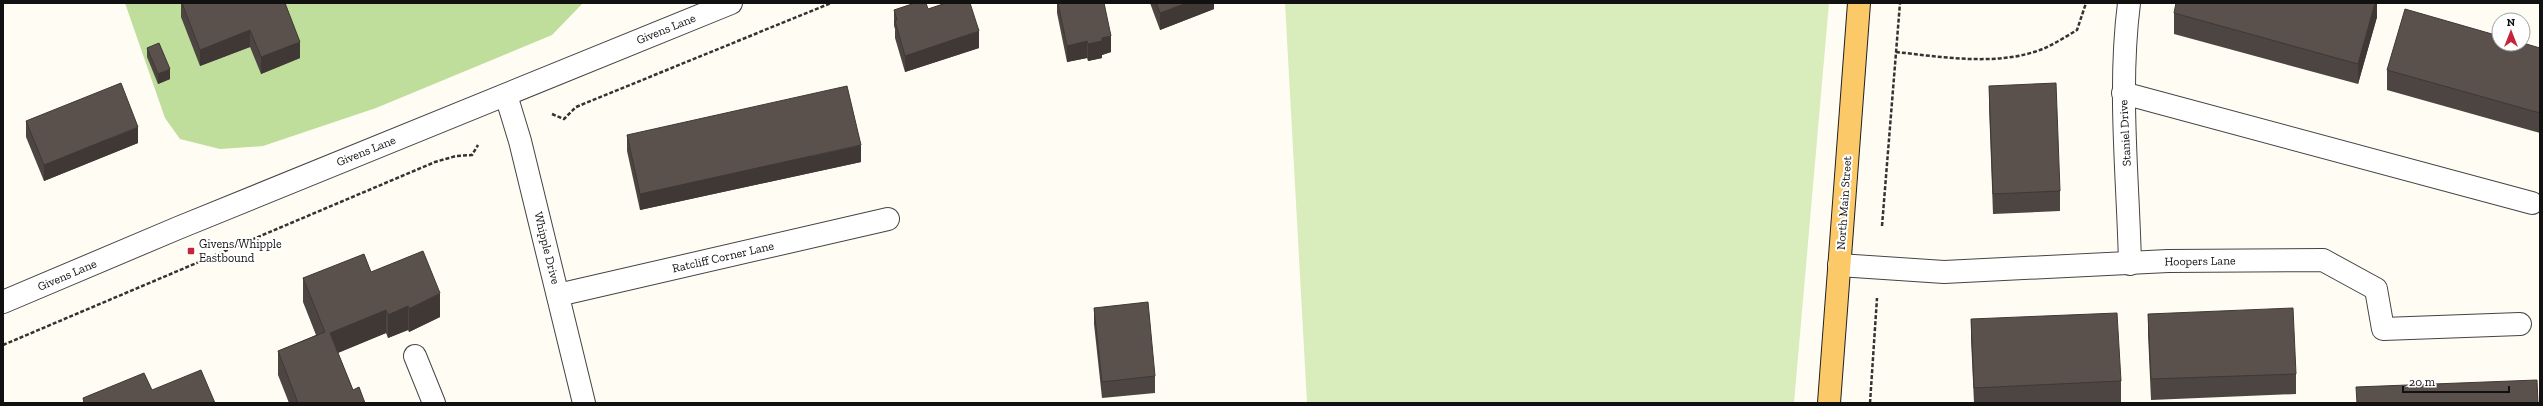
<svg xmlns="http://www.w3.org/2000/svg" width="2543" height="406" font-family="'Zilla Slab',serif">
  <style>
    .green { fill: #d9ecbc }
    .forest { fill: #bfdd9b }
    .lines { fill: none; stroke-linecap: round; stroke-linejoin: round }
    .minor-casing { stroke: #444; stroke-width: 24 }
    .major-casing { stroke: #222; stroke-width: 24 }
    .path { stroke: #333; stroke-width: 2.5; stroke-dasharray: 4 2; stroke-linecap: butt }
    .minor { stroke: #fff; stroke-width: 22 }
    .major { stroke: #fbc968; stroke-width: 22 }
    .wall { fill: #4d4541 }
    .shaded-wall { fill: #3f3835 }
    .building { fill: #5a504c; stroke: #3f3835 }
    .poi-dot { fill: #c6243b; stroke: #fff; stroke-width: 1.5 }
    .labels { text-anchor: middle; stroke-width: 4; stroke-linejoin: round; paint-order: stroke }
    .street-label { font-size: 12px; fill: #111; stroke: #fff }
    .poi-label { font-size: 12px; fill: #111; stroke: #fff; text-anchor: start }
  </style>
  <rect width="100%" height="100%" fill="#fffcf4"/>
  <path class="green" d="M1285,3H1829L1794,403H1307Z"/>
  <path class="forest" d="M125,3H216L200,66L250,47L261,73L278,3H583L552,35L376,108L263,146L220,149L180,139L165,118Z"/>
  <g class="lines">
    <g class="minor-casing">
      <g id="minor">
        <path d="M2129,3C2118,90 2128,177 2130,264"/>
        <path d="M2123,93L2532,203"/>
        <path d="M506,95L520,141L584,403"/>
        <path d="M1839,265L1944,272L2168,261L2323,260L2376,289L2383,329L2520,324"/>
        <path d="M558,295L888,219"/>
        <path d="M3,302L178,228L731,3"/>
        <path d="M415,356L434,403"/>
      </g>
    </g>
    <g class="major-casing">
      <path id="major" d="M1829,403L1859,3"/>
    </g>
    <g class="path">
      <path d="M1896,52C1943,57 2000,67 2045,48C2056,43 2067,36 2077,30L2086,3"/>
      <path d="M552,114L564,119L576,107L831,3"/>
      <path d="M1882,226L1900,3"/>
      <path d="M3,345L435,162L456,156L472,155L478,145"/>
      <path d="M1870,403L1877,298"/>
    </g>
    <use href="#minor" class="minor"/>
    <use href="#major" class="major"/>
  </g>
  <g class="wall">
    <path d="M181,3H285L300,58L261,74L250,47L200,66L181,17Z"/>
    <path d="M1057,3H1104L1111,52L1102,55V58L1088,61L1087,58L1067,62L1057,13Z"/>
    <path d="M1150,3H1214V9L1160,30Z"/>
    <path d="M2377,3V17L2358,84L2174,34V13Z"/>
    <path d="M928,9L979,48L905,72L895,38V29L894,26V10Z"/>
    <path d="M147,48L170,79L158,84L147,57Z"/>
    <path d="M2540,48V133L2387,90V70Z"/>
    <path d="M1989,86L2060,191V211L1993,214L1989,106Z"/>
    <path d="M26,121L138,143L44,181L26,137Z"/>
    <path d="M627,135L861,162L640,210L627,151Z"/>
    <path d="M371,272L440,317L409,332L408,330L388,338L386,333L338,353L353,390L365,403H289L278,375V351L316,335L303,302V278Z"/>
    <path d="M1094,308L1155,376V393L1102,398L1094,324Z"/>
    <path d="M2148,314L2296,374V394L2151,400L2148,334Z"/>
    <path d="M1971,319L2121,381V402L2088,403H1974L1971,339Z"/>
  </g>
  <g class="shaded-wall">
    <path d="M1187,3H1214V9L1160,30V13Z"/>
    <path d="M2375,3H2377V17L2358,84V64Z"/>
    <path d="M250,30V47L200,66V50Z"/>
    <path d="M979,31V48L905,72V56Z"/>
    <path d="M1111,36V52L1102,55V58L1088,61V44L1102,38Z"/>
    <path d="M1087,41V58L1067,62V46Z"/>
    <path d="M300,42V58L261,74V57Z"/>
    <path d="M170,69V79L158,84V74Z"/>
    <path d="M138,127V143L44,181V165Z"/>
    <path d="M861,145V162L640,210V194Z"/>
    <path d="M440,293V317L409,332V309Z"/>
    <path d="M408,306V330L388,338V315Z"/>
    <path d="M386,310V333L330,356V333Z"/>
  </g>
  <g class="building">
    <path d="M182,3H285L300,42L261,57L250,30L200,50Z"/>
    <path d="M915,3H926L928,9L946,3H970L979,31L905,56L895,21L897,20L894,10Z"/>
    <path d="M1058,3H1104L1111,36L1102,38V41L1088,44L1087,41L1067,46Z"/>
    <path d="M1156,3H1187L1160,13Z"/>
    <path d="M2176,3H2375L2358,64L2174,13Z"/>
    <path d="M2405,9L2499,36V44H2523V43L2540,48V113L2387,70Z"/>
    <path d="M159,43L170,69L158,74L147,48Z"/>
    <path d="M121,83L138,127L44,165L26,121Z"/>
    <path d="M2056,83L2060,191L1993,194L1989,86Z"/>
    <path d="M847,86L861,145L640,194L627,135Z"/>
    <path d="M423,251L440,293L409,309L408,306L388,315L386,310L330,333L353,390L359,387L365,403H298L278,351L325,332L303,278L364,254L371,272Z"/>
    <path d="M1148,302L1155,376L1102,382L1094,308Z"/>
    <path d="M2293,308L2296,374L2151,379L2148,314Z"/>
    <path d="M2117,313L2121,381L1974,388L1971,319Z"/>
    <path d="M201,370L215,403H84L83,398L144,373L152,390Z"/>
    <path d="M2537,380L2538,403H2357L2356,387Z"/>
  </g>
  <rect class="poi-dot" x="187" y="247" width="8" height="8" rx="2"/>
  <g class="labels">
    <g class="street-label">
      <text transform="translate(666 29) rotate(-22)" y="4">Givens Lane</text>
      <text transform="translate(2125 133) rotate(-93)" y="4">Staniel Drive</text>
      <text transform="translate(366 151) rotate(-22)" y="4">Givens Lane</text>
      <text transform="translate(1844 203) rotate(-86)" y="4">North Main Street</text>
      <text transform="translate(547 248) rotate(76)" y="4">Whipple Drive</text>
      <text transform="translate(723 257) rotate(-13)" y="4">Ratcliff Corner Lane</text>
      <text transform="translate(2200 261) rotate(-1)" y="4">Hoopers Lane</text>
      <text transform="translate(67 275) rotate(-23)" y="4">Givens Lane</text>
    </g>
    <g class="poi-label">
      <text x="199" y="248">Givens/Whipple<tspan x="199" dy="14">Eastbound</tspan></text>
    </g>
  </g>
  <rect width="2543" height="406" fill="none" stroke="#111111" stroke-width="8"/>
  <g transform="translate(2511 32)"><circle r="19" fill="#ffffff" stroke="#a0a0a0"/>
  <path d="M0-3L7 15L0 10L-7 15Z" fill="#c6243b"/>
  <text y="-6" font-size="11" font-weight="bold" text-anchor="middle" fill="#111111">N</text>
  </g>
  <path d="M2403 386v6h106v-6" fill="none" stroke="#111111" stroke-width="2"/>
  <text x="2409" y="386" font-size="12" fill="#111111" stroke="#ffffff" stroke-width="3" paint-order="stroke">20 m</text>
</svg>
